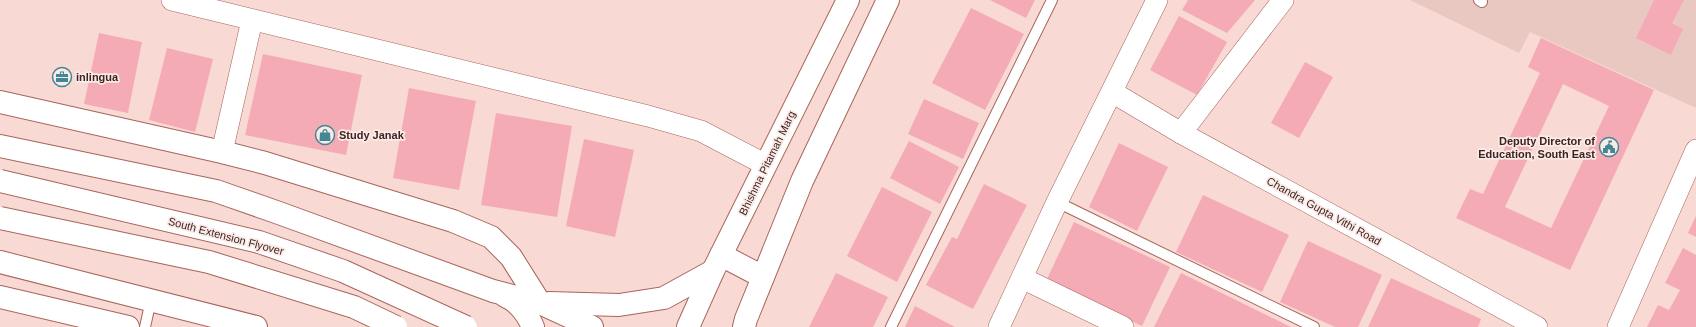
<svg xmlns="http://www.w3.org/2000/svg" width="1696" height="327" font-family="Arial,sans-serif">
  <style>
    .built { fill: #e9c8c2 }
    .building { fill: #f5abb6; fill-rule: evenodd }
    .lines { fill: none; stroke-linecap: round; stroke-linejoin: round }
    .lane-casing { stroke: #a8655b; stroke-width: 12 }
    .street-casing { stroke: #a8655b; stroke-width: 22 }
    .secondary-casing { stroke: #a8655b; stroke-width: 24 }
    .primary-casing { stroke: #a8655b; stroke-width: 24 }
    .lane { stroke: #fff; stroke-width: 10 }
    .street { stroke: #fff; stroke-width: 21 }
    .secondary { stroke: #fff; stroke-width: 22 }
    .primary { stroke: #fff; stroke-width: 22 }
    .primary-bridge-casing { stroke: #a8655b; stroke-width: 24; stroke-linecap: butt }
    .primary-bridge { stroke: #fff; stroke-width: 22 }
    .labels { text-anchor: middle; stroke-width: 3.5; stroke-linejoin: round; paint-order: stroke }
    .poi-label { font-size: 11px; font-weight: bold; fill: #40231f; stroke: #faebe8; text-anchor: start }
    .street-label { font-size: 11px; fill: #40231f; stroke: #faebe8 }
  </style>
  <rect width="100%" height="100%" fill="#f8d9d4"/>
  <path class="built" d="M1410,0H1696V108L1530,32L1519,53Z"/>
  <g class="building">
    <path d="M990,0H1035L1026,18Z"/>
    <path d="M1188,0H1255L1227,33L1182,10Z"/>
    <path d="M1654,0H1684L1672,23L1683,29L1671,55L1636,38Z"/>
    <path d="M971,8L1024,34L985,110L932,83Z"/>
    <path d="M1179,16L1227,42L1197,95L1150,70Z"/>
    <path d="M99,33L142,42L128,113L84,104Z"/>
    <path d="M1541,38L1654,90L1570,270L1456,218L1470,189L1483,194L1540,73L1528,67ZM1563,84L1609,106L1551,228L1505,207Z"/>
    <path d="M167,48L213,59L195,132L149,120Z"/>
    <path d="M263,54L362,75L346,155L245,135Z"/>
    <path d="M1305,62L1333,77L1299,138L1271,123Z"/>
    <path d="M409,88L476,101L459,190L393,178Z"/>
    <path d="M924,99L979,123L963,159L908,134Z"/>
    <path d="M496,113L572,126L557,217L481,205Z"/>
    <path d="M584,139L634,150L615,237L566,226Z"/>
    <path d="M909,141L959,167L940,204L890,178Z"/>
    <path d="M1119,143L1168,167L1137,231L1089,207Z"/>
    <path d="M984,184L1027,205L973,309L926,285L952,237L957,239Z"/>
    <path d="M882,187L932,212L897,282L847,256Z"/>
    <path d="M1203,195L1289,235L1262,292L1176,252Z"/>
    <path d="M1696,216V237L1688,233Z"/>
    <path d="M1074,222L1170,267L1142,326L1046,281Z"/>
    <path d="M1308,241L1382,275L1358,327H1335L1280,302Z"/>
    <path d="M1683,248L1696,255V327H1647L1658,305L1669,310L1680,290L1665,283Z"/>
    <path d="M836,273L888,297L873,327H809Z"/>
    <path d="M1181,273L1291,327H1154Z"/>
    <path d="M1391,278L1481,319L1478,327H1368Z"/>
    <path d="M915,306L955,327H905Z"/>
  </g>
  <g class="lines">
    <g class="lane-casing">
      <g id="lane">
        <path d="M1479,0L1482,2"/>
        <path d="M1057,202L1314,327"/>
        <path d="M145,327L151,300"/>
        <path d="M891,327L1052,0"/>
      </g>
    </g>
    <g class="street-casing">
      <g id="street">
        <path d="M172,0L648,116L701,131L766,165"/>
        <path d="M1112,92L1181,133L1537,327"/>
        <path d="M1181,133L1283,0"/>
        <path d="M222,152L252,20"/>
        <path d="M1022,278L1123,327"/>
        <path d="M999,327L1057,202L1157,0"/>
        <path d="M1618,327L1696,150"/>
      </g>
    </g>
    <g class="secondary-casing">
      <g id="secondary">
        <path d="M0,102L222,152L265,163L453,221L491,237L511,257L540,303"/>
        <path d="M721,255L763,277"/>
        <path d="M0,297L128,327"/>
        <path d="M688,327L713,271L848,0"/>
        <path d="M744,327L746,319L802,181L888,0"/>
      </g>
    </g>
    <g class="primary-casing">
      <g id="primary">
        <path d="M0,146L216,191L279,213L493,291L540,303L592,327"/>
        <path d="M0,262L256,327"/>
        <path d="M505,296C518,301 528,315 533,327"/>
        <path d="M549,303L619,305L664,298L713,271"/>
      </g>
    </g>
    <use href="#lane" class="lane"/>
    <use href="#street" class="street"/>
    <use href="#secondary" class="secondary"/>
    <use href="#primary" class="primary"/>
    <g class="primary-bridge-casing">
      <g id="primary-bridge">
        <path d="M0,181L259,242L343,271L466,327"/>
        <path d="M0,218L209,262L354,307L396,327"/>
      </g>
    </g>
    <use href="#primary-bridge" class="primary-bridge"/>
  </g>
  <defs>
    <g id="office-ring" transform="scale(1)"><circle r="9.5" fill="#faebe8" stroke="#428793" stroke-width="1.5"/><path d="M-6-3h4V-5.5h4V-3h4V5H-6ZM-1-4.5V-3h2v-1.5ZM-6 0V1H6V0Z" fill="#428793"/></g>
    <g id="shop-ring" transform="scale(1)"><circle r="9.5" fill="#faebe8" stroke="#428793" stroke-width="1.5"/><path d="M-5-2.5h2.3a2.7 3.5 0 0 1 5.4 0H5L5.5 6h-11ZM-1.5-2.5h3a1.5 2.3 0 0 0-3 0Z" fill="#428793"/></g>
    <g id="civic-ring" transform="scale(1)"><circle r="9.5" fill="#faebe8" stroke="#428793" stroke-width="1.5"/><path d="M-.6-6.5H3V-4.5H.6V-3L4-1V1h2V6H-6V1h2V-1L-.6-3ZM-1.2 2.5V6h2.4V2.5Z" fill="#428793"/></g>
  </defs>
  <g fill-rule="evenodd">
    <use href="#office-ring" x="62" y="77"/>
    <use href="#shop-ring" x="325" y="135"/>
    <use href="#civic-ring" x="1609" y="147"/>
  </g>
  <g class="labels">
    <g class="poi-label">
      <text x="76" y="81">inlingua</text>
      <text x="339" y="139">Study Janak</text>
      <text x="1595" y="145" text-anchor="end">Deputy Director of<tspan x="1595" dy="13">Education, South East</tspan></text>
    </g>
    <g class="street-label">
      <text transform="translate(767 163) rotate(-64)" y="4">Bhishma Pitamah Marg</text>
      <text transform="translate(1324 211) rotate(29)" y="4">Chandra Gupta Vithi Road</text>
      <text transform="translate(226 236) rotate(15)" y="4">South Extension Flyover</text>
    </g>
  </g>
</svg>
